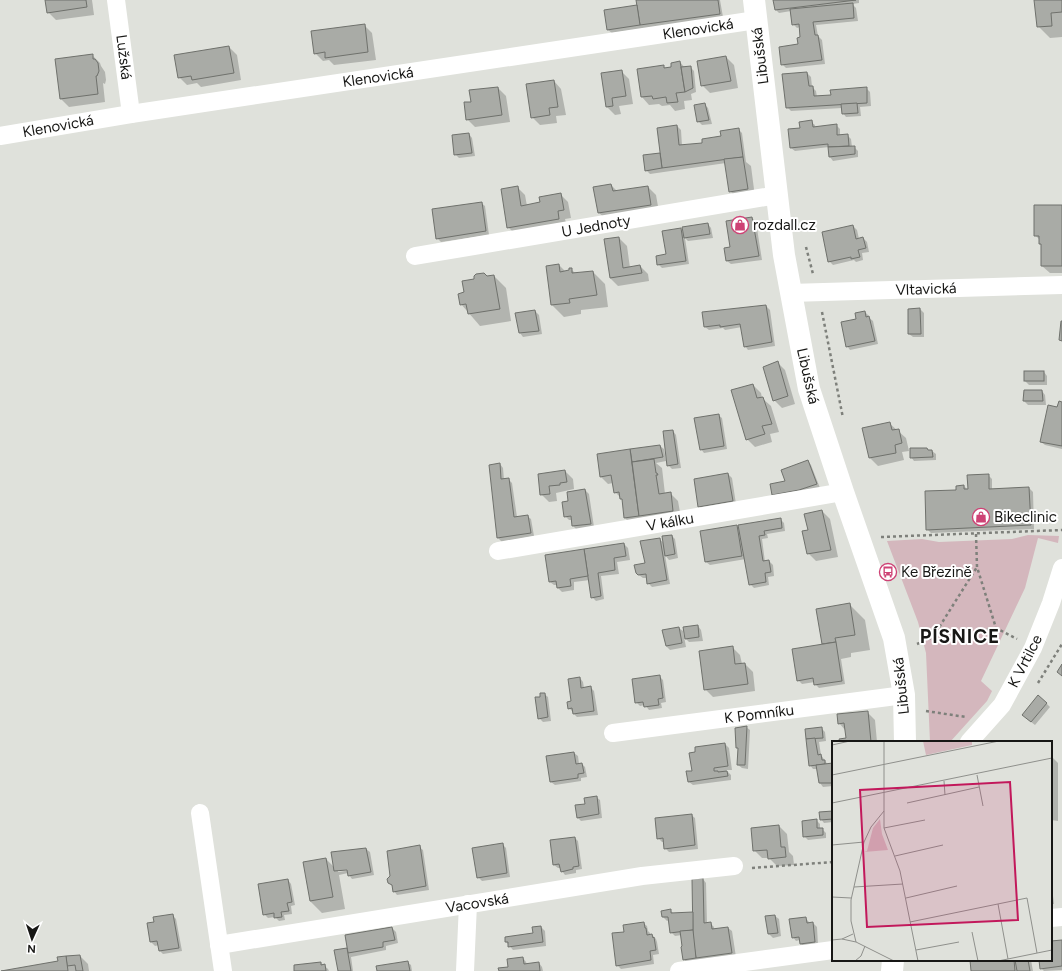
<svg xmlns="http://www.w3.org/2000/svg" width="1062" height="971" font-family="Figtree,sans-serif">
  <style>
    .green { fill: #d4b7bd }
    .shadow { fill: #0003; fill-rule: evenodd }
    .building { fill: #a9aba6; stroke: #6f716c }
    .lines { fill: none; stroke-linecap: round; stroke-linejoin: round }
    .path { stroke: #7e807b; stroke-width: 2.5; stroke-dasharray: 3 3; stroke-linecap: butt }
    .minor { stroke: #fff; stroke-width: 18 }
    .tertiary { stroke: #fff; stroke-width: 22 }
    .labels { text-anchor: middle; stroke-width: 4; stroke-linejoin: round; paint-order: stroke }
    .street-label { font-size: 15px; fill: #171715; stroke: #fff }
    .poi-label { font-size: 15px; fill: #171715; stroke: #fff; text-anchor: start }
    .district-label { font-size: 19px; font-weight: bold; letter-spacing: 1px; fill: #171715; stroke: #fff }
    .inset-road { fill: none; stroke: #8f908c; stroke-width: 1 }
    .view { fill: #c2185b; fill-opacity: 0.15; stroke: #c2185b; stroke-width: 2 }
    .inset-edge { fill: none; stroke: #171715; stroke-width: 2 }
  </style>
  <rect width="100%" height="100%" fill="#dfe1db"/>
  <path class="green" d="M1028,535L1059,536L1058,543L1038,538L1025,588L981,681L992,691L987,701L950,742H930L926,653L918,622L887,541L922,539L939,542L1012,539Z"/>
  <g class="shadow">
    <path d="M46,0H92L94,15L56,20L48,12Z"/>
    <path d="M637,0H720L723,17L612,33L608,30L638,6Z"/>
    <path d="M774,0H859V3L852,4L856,8L858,21L816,25L818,36L822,40L825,64L786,68L782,64L799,45L802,38L800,27L797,28L793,24L791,11L779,13L775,9Z"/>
    <path d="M1035,0H1062V37L1050,38L1038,26Z"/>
    <path d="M364,25L372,33L376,60L334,65L329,60L323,61L315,53Z"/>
    <path d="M229,47L237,55L241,80L201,87L197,83L187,85L179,77Z"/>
    <path d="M92,55L100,63L101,66L105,72L106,80L105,84L103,83L105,102L69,107L61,99Z"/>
    <path d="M726,57L734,65L738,88L710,93L702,85Z"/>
    <path d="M680,62L685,68L690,67L694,71L696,92L691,94L692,100L684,101L685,109L675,111L670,105L662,106L659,104L649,105L642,97L663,66L666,69L672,68Z"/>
    <path d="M621,71L629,79L633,104L619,106L621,114L615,115L607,107L602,74Z"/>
    <path d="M807,73L811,77L812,87L816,91L817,97L832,95L866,88L870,92L871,106L860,107L861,116L846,117L843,113L842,108L791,111L787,107Z"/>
    <path d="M554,81L561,89L566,115L556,116L557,123L540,125L532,117Z"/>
    <path d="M498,88L506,96L510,122L475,127L467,119L472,102Z"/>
    <path d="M704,104L708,108L712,124L702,125L698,121Z"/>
    <path d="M811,122L815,125V127L836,125L840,129V136L847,135L851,139L852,147H854L858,151V157L833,161L830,157L829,147L795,151L791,148L801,129Z"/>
    <path d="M677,126L681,130L682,146L703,144L722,137L738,129L742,133L746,162L751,166L755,197L738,199L730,191L726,163L650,174L646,170L644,156L661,153Z"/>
    <path d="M469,134L472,138L475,156L459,158L455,154Z"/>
    <path d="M611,185L617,191L648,187L656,195L659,212L607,220L599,213Z"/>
    <path d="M517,187L525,195L527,206L541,203L560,194L568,202L571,218L565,219L567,227L516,235L508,227Z"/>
    <path d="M481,203L485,206L489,235L441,242L437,238Z"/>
    <path d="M1062,206V273H1050L1042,266V246L1040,244V240L1035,235Z"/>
    <path d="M752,218L756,222L762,260L731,264L727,261Z"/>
    <path d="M708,224L711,228L713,238L688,241L685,238L689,264L662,268L658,264L667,255L680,229L684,233Z"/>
    <path d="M853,226L857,230L859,239L863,238L867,242L869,252L862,253L863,260L856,262L854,260L833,265L829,261Z"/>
    <path d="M619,238L627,246L630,268L640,266L648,274L649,281L618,286L610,278Z"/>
    <path d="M559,265L566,272L571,269L576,274L593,272L605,284L608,307L581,310V314L564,317L552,305Z"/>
    <path d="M494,276L506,288L511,321L480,326L461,304L487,277Z"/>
    <path d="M766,306L770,310L775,346L748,350L745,346L742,327L725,330L723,328L709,330L705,327Z"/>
    <path d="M920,309L924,313V337H913L909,334Z"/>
    <path d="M535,311L539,315L542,334L523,337L520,333Z"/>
    <path d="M865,312L868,315V317L873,321L878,344L850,350L847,346L857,319Z"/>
    <path d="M777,362L785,370L795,404L782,408L774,400Z"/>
    <path d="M1044,372L1047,376V385H1029L1025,381Z"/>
    <path d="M753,385L761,393L762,398L771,406L779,432L770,434L772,442L755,447L747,439Z"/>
    <path d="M1042,391L1045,395L1046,405H1028L1024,401Z"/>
    <path d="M1062,403V449L1045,445L1041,442L1058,408Z"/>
    <path d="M718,415L722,418L727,449L704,453L701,449Z"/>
    <path d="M889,423L906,438L909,451L902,452L904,460L878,466L870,458Z"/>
    <path d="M673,431L676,435L681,468L672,469L668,465Z"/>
    <path d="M660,446L664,449L666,461L656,463L662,468L665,494L670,493L678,501L681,518L633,526L625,518L623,500L615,492L613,483L608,484L600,476L629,451Z"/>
    <path d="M927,449L929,451H932L936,454V460L914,461L911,457Z"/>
    <path d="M808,461L811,465L820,488L776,498L773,494L787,482Z"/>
    <path d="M500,464L503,468L504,480L508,479L512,483L517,517L527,516L531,519L534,536L502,542L498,538Z"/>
    <path d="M565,471L573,479L574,489L556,493L557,501L549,502L541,494L539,475Z"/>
    <path d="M728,474L732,478L736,504L703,510L699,506Z"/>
    <path d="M988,475L992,479V490L1029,488L1033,492L1034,529L931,533L927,529L957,491V487L964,486L969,491Z"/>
    <path d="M585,490L589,494L594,527L577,530L573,526L572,520H569L565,516L570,502Z"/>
    <path d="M822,511L830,519L838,557L816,561L808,553L809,530Z"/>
    <path d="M780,519L784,523L785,531L767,534L768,538L762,539L765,562L769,561L773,565L774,576L768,577L769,585L754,588L750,584L746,559L710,565L706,562L737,526L740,529Z"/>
    <path d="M672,536L675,539L678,558L669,560L665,555L670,584L652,587L648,583L647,578H643L636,573L646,563L659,539L664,543Z"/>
    <path d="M624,544L628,548L630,560L617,562L619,574L601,576L604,599L596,601L592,597L590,580L574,582V590L562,592L558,588V585H554L550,582Z"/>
    <path d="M849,604L865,620L870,650L851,653V657L841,659L845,684L819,688L815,684V682L802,684L798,680L823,645L817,609Z"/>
    <path d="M698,626L701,630L703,641L689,642L685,638Z"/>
    <path d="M679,628L683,631L686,647L670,650L666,646Z"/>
    <path d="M732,647L740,655L742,664H745L753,672L755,691L713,697L705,689Z"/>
    <path d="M659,676L663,680L666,702L661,703L662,708L649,710L645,705L640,706L636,702Z"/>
    <path d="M580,678L583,682L584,688L590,687L594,691L598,715L577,717L574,714L573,712L569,708L572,702Z"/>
    <path d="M544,694L548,697L551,721L543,722L539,718L541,697Z"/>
    <path d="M1046,703L1050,707L1035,725L1026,718Z"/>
    <path d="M867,712L875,720L877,742H841L847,739L846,731L839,723Z"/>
    <path d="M746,727L750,730L748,769L742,768L738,765L739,749L737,747Z"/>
    <path d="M821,728L825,732L826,741L819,742L821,755L828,765H833V786L823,787L820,783L818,769H813L810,765L806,730Z"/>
    <path d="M725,744L729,748L732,770H726L731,775V780L693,785L689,782L693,771Z"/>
    <path d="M574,753L578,756L579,764H582L585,767L587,777L581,778V781L555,785L551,782Z"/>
    <path d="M1051,756L1058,763V821L1051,820Z"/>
    <path d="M596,797L600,800L602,818L581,821L577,817L586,805Z"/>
    <path d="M833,812V822L824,823L821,819Z"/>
    <path d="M691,815L695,818L698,849L669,852L665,848V842H662L658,838Z"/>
    <path d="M816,820L820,824V829H822L826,833V838L808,840L804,836Z"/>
    <path d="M779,826L787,834L789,852L793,856L794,865L777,866L769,858H762L754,850Z"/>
    <path d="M575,838L578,841L582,869L576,870V873L565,875L562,871L561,868H558L554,865L551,841Z"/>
    <path d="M502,844L506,848L510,877L482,881L478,877Z"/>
    <path d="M419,847L423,850L429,890L397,895L394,891L393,887L389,882Z"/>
    <path d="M366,849L370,852L374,875L352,879L349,875L348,873L339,875L345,909L322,913L310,901L326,859L335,868ZM338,870H352L338,872Z"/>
    <path d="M703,879L706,883L707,924L710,923L714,927V930L728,928L732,931L736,957L687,963L684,959L682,935L675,936L671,932L669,920L667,921L663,917L670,910L674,914L694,913Z"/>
    <path d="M288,880L291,884L295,905L291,906L292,914L284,915L285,920L279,921L275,917L268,918L264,914Z"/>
    <path d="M1051,880L1054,904H1051Z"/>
    <path d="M172,915L176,919L182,951L163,954L160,951L159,945L155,946L151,942L155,923Z"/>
    <path d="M775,916L779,919L781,936L773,938L769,934Z"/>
    <path d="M805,918L809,922V924L813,923L817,927L818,945L804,947L800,943V940L796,941L793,937Z"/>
    <path d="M643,923L647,926L648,931L650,933V935H652L656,939L657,942L659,954L653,955L654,964L621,969L617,965L625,932Z"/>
    <path d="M541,927L545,931L546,946L513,950L506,942L534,934Z"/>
    <path d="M392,928L396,932L398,943L386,946V950L351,957L353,971H339L335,950L348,949Z"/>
    <path d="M1062,941V970L1044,971L1041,968L1040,960H1051V942Z"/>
    <path d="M80,956L88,964L89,971H6L59,961Z"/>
    <path d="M523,958L526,962L527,965L539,963L542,967L543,971H500L509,967Z"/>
    <path d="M971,960H1031L1033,971H972Z"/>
    <path d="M407,962L411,965L412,971H378Z"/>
    <path d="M321,963L328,969L329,971H295Z"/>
  </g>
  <g class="building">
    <path d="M45,0H86L87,7L47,13Z"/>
    <path d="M636,0H718L720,14L640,25Z"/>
    <path d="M773,0H856L775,10Z"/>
    <path d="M1034,0H1062V12L1051,13L1052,26L1037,27Z"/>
    <path d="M853,3L854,18L813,22L815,35H818L822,60L781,65L779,47L798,44L797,38L800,37L799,24L792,25L790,9Z"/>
    <path d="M637,5L640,25L607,30L604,10Z"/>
    <path d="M365,24L368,52L325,58V52L314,54L311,31Z"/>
    <path d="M229,46L234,73L192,80L191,76L178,78L174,55Z"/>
    <path d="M93,54V59H95L98,63L99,71L97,76H96L98,94L60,99L55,59Z"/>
    <path d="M726,56L731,81L701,86L697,61Z"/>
    <path d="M680,61L685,92L676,93L678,102L667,103L666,97L653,99L652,96L641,97L637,69L664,65V68L671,67V63Z"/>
    <path d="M691,66L693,88L685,92L681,67Z"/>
    <path d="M622,70L626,96L612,98L613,106L606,107L601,73Z"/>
    <path d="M807,72L809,86H813L814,96L831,95L830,90L867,87V103L786,108L782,74Z"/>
    <path d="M554,80L558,107L549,108L550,115L531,118L526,84Z"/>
    <path d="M498,87L502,115L466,120L464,102H471L469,90Z"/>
    <path d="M705,103L709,120L697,122L694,105Z"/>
    <path d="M857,103L858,113L842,114L841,104Z"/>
    <path d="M812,120L813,127L837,124V135L848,134L849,146L828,147V144L790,148L788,129L800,128L799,122Z"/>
    <path d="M677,125L679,145L702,143V139L721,136L720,131L739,128L743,157L662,168L657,128Z"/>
    <path d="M469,133L472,153L454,155L452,135Z"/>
    <path d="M855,146V154L829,157L828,147Z"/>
    <path d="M660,153L662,168L645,171L643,155Z"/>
    <path d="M743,157L748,189L729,192L724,159Z"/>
    <path d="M611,184L613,191L648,186L651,205L598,213L593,187Z"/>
    <path d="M518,186L521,206L540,202L539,197L561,193L564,210L558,211L559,219L507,228L501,189Z"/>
    <path d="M482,202L486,231L436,239L432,209Z"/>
    <path d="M1034,205H1062V266H1041V244H1039V236H1034Z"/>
    <path d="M752,217L759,256L726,261L724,248L730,247L726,221Z"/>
    <path d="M708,223L710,234L684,238L682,227Z"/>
    <path d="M853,225L856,239L863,237L866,248L858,250L860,257L851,259V257L828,262L822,232Z"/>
    <path d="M681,228L686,261L657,265L656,256L666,254L662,231Z"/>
    <path d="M619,237L623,268L640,265L642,273L610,278L604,239Z"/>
    <path d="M559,264L560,272L569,270V268H572V273L593,271L597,295L569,299L570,303L551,305L546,266Z"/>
    <path d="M484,273L487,276L494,275L500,309L468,314L466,304L460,305L458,294L464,292L462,281L474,279V276L476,274Z"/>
    <path d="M766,305L772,342L744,347L740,324L720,327V325L704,327L702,312Z"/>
    <path d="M920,308L921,334H908V309Z"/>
    <path d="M535,310L539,331L519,333L515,313Z"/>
    <path d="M865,311L866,317L869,316L875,341L846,347L841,322L856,319L855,313Z"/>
    <path d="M1061,321H1062V341L1059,340Z"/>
    <path d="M778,361L788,396L773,401L763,367Z"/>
    <rect x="1024" y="371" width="20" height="10"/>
    <path d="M753,384L757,398L763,397L772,424L762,426L765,434L746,440L731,390Z"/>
    <path d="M1024,390H1042L1043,401H1023Z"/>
    <path d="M1059,401L1062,402V446L1040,442L1048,405L1057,407Z"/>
    <path d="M719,414L724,446L700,450L694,418Z"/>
    <path d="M890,422L892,430L899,429L902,443L895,445L896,453L869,458L862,428Z"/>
    <path d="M673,430L678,464L667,466L663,431Z"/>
    <path d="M660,445L663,457L632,462L630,449Z"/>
    <path d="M910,448H927L928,450H932L933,457L910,458Z"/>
    <path d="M630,449L639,516L624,518L622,499H620L619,492L614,493L611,475L600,477L597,454Z"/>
    <path d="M654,459L656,473H657L658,475H656L659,494L671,492L673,511L639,516L632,462Z"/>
    <path d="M808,460L817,484L799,490L772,495L770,484L785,481L781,470Z"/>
    <path d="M500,463L501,479L509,478L514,517L528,515L531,533L497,538L489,465Z"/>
    <path d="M565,470L567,482L560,483V485L549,486L550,494L540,495L538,474Z"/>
    <path d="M728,473L733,501L698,507L694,479Z"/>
    <path d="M989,474V489L1029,487L1031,525L926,530L925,491L956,490V486L964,485V489H968L967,475Z"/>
    <path d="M585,489L591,524L572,526L571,516L564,517L562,502L568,501L567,492Z"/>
    <path d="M822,510L831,550L807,554L802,531L808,530L804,514Z"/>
    <path d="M781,518L782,528L764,531L765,535L759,536L763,561L769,560L771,572L765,573L766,582L749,585L738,525Z"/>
    <path d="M737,525L742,556L705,562L700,531Z"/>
    <path d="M672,535L675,554L665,556L662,536Z"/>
    <path d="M660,538L667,580L647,584L646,574L638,575L636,573L634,565L645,563L640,541Z"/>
    <path d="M624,543L626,556L614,558L615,570L598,573L601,596L591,598L584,549Z"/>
    <path d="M584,549L588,576L570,579L571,586L557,588L556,581L549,582L545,555Z"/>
    <path d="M850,603L855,635L835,638L836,642L822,644L816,609Z"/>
    <path d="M698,625L699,637L685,639L683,627Z"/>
    <path d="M679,627L682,643L666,646L662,630Z"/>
    <path d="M836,642L842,681L814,685L813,678L797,681L792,649Z"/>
    <path d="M733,646L735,664L745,663L748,684L704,690L699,651Z"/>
    <path d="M1062,664V676L1057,672Z"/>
    <path d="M660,675L663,698L658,699L659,705L644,707L643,702L635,703L632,679Z"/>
    <path d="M580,677L581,688L591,686L594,711L573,714L572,708L568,709L567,702L571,701L568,679Z"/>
    <path d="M540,693H545L548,717L538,719L535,697H540Z"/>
    <path d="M1038,695L1047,703L1031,722L1022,715Z"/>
    <path d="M868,711L871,742H840L839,739L846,738L844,723L838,724L837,714Z"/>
    <path d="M747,726L745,765H737L738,748H736L735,728Z"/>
    <path d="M822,727L823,738L806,739L805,729Z"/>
    <path d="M815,738L818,755L821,754L822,760H825V764L809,766L806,739Z"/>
    <path d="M725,743L728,766L714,768V771H718V772L727,771L728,776L688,782L686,771H692L689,753L695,752V747Z"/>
    <path d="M574,752L576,764L582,763L584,773L578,774V778L550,782L546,756Z"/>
    <path d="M833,763V783H819L816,765Z"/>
    <path d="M597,796L599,814L577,818L575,805L585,804L584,798Z"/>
    <path d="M833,811V819L820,820L819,812Z"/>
    <path d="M692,814L695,845L664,849L663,838L657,839L655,818Z"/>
    <path d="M817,819V828H823V835L803,837L802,821Z"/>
    <path d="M779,825L781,847H785L786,857L768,859L767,850L753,851L751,828Z"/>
    <path d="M575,837L579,866L573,867V869L561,872L559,864L553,865L550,840Z"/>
    <path d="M503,843L507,873L477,878L472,848Z"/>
    <path d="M420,845L426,886L393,892L392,885L388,883L387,879L390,876L387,851Z"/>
    <path d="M366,848L371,872L348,876L347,870L334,871L331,852Z"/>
    <path d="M326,858L333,897L310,901L303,862Z"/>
    <path d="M703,878L704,923L711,922L712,929L728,927L732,953L696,958L693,940L692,879Z"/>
    <path d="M288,879L292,902L287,903L289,911L281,912L282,917L274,918V913L263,915L258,884Z"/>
    <path d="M671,909V913L693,912V930L670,933L668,917H662L661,911Z"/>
    <path d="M173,914L179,948L159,951L157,941L150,942L147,923L154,922L153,917Z"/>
    <path d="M775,915L778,933L768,934L765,916Z"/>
    <path d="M806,917L807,923L813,922L815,942L800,944L799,937L792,938L789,919Z"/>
    <path d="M644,922L645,928H646L647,935L652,934L653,938L654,937L656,950L650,951L651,960L616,966L612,933L624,932L623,925Z"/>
    <path d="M541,926L543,942L508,947V942H505V937L533,933L532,927Z"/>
    <path d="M392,927L395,940L383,942V947L348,953L345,935Z"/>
    <path d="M693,930L696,958L683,960L681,947L682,946L680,931Z"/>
    <path d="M1062,940V966L1040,969L1039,960H1051V941Z"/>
    <path d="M347,948L351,971H338L334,950Z"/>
    <path d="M80,955L83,971H76L75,965L67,966L66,956Z"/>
    <path d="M66,956L68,971H1L58,961L57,957Z"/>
    <path d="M523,957L524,964L539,962L540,971H499L498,968L508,967L507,959Z"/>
    <path d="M970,960H1014L1015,971H971Z"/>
    <path d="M1015,960H1028L1030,971H1017Z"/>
    <path d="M408,961L410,971H377L376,966Z"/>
    <path d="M321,962V965L325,964L326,971H294V965Z"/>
  </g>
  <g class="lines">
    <g class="path">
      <path d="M806,247L813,274"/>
      <path d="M822,312L843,418"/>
      <path d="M976,534L977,567L996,628L1017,639"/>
      <path d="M881,537L1062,530"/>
      <path d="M933,637L977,567"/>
      <path d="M917,644L933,637L996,628"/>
      <path d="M1038,683L1062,644"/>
      <path d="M926,711L966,717"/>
      <path d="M752,868L833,862"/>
    </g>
    <g class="minor">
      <path d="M116,0L131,114"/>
      <path d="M0,136L131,114L756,20"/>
      <path d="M415,256L777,195"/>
      <path d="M790,293L1062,285"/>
      <path d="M498,551L843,492"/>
      <path d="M613,733L904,695"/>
      <path d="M969,742L1002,705L1033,648L1051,603L1062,568"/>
      <path d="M200,813L223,971"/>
      <path d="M1051,918L1062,917"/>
      <path d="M219,945L642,876L734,866"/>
      <path d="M465,971L468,904"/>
      <path d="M679,971L833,950"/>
    </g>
    <g class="tertiary">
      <path d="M754,0L784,255L809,389L843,492L894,638L904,695L905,742"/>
      <path d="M892,971L893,960"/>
    </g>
  </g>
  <defs>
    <g id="shop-ring" transform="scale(0.9)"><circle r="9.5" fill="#fff" stroke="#ce4275" stroke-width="1.5"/><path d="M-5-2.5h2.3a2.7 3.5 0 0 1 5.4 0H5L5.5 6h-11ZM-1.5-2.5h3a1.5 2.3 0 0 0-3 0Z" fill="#ce4275"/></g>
    <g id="bus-ring" transform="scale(0.9)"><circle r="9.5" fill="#fff" stroke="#ce4275" stroke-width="1.5"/><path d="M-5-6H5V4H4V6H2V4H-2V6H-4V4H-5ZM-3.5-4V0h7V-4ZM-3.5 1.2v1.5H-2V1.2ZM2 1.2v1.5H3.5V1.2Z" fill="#ce4275"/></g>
  </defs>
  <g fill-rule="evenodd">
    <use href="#shop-ring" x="740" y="225"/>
    <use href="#shop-ring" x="981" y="517"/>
    <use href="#bus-ring" x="888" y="572"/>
  </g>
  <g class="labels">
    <g class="street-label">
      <text transform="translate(698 29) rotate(-9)" y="5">Klenovická</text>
      <text transform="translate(760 56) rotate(-97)" y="5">Libušská</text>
      <text transform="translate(124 57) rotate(83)" y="5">Lužská</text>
      <text transform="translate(378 77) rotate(-8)" y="5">Klenovická</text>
      <text transform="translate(58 126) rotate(-10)" y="5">Klenovická</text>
      <text transform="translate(596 226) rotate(-10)" y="5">U Jednoty</text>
      <text transform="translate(926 289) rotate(-2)" y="5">Vltavická</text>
      <text transform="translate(808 376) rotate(77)" y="5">Libušská</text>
      <text transform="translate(670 522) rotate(-10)" y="5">V kálku</text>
      <text transform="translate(1025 661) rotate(-63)" y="5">K Vrtilce</text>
      <text transform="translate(901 686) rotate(-96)" y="5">Libušská</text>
      <text transform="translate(759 714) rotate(-7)" y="5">K Pomníku</text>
      <text transform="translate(477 903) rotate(-9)" y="5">Vacovská</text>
    </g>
    <g class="poi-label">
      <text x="753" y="230">rozdall.cz</text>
      <text x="994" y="522">Bikeclinic</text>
      <text x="901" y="577">Ke Březině</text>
    </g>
    <g class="district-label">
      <text x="960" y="643">PÍSNICE</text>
    </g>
  </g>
  <g transform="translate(832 741)">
    <rect width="220" height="220" fill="#dfe1db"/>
    <path d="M91,0H140V4L94,14ZM48,78L50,93L56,109L32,111L35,110L41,87Z" fill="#d4b7bd"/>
    <path class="inset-road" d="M52,0V87L68,130L86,220M0,4L18,0M0,34L167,0M145,34L151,65M112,40L113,54M0,62L220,17M75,62L147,46M52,70L39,86L32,101L19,159V180L24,201L62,220M52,87L93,79M0,104L32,101M63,115L111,104M22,146L71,143M0,156L19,157M74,157L125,145M166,163L176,218M78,181L195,157L205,212M140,191L146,220M10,198L24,201M0,199L10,198L21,193M84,209L127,201M23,220L29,215L33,205M166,220L220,209"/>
    <path class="view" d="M178,41L186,179L35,186L28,49Z"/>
    <rect width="220" height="220" class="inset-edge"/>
  </g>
  <g transform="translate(32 939) rotate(183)" stroke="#ffffff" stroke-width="3" paint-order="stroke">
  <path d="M0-3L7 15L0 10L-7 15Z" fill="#171715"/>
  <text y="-6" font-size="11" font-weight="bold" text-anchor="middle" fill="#171715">N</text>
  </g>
</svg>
